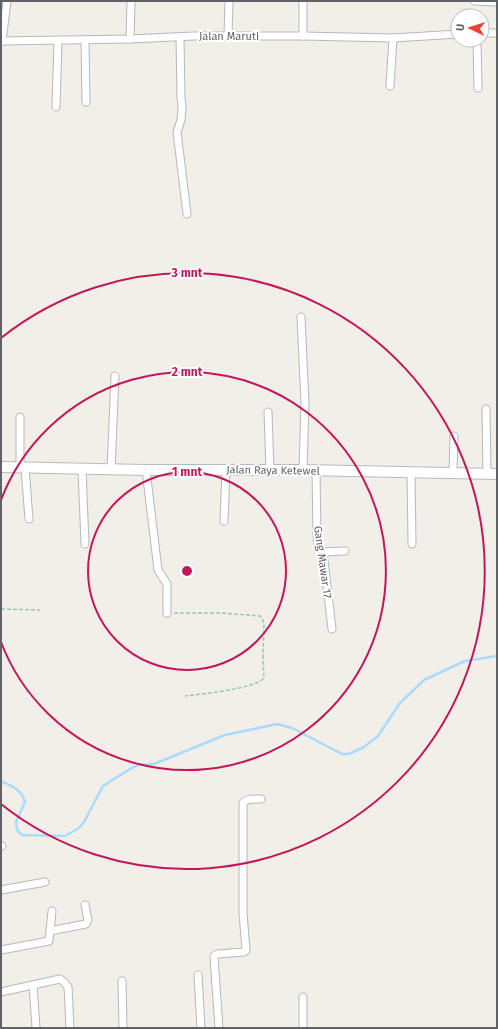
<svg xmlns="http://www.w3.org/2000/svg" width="498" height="1029" font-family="'Fira Sans',sans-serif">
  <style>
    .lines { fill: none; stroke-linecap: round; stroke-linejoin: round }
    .stream { stroke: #aadaff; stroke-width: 2.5 }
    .street-casing { stroke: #b5b8bc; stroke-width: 9 }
    .secondary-casing { stroke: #b6babf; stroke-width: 12 }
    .path { stroke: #9cc7a9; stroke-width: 1.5; stroke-dasharray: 4 2; stroke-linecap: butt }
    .street { stroke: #fff; stroke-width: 7 }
    .secondary { stroke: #fff; stroke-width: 10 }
    .ring { fill: none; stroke: #c2185b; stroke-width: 2 }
    .labels { text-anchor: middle; stroke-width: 4; stroke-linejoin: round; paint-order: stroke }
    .street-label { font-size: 11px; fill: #5f6368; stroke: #fff }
    .centre { fill: #c2185b; stroke: #fff; stroke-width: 2 }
    .ring-label { font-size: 12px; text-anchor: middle; font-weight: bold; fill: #c2185b; stroke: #fff; stroke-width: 4; stroke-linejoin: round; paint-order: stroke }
  </style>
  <rect width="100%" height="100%" fill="#f1efe8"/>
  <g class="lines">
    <path class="stream" d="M1,781C13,787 20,788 25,802L16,822L17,830L22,835L65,836L79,828L84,822L103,786L130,769L138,765L154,764L225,735L277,724L292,728L342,754H349L364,747L378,736L400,703L424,680L465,661L497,656"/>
    <g class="street-casing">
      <g id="street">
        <path d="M303,1V36"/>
        <path d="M475,1L497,2"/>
        <path d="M482,33H497"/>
        <path d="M228,36L229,1"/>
        <path d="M180,37L181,98L182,106L181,120L177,132L187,214"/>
        <path d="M130,39L131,1"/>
        <path d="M85,40L86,102"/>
        <path d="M477,40L478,88"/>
        <path d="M1,41L130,39L194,36H303L393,38L458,34"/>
        <path d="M2,41L7,1"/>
        <path d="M390,86L393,38"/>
        <path d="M56,107L58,40"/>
        <path d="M301,317L305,402L303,470"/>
        <path d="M486,409L487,474"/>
        <path d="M268,412L270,470"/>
        <path d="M20,467V417"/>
        <path d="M25,468L29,519"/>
        <path d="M82,469L85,544"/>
        <path d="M111,469L115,376"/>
        <path d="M146,470L158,570L167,584V613"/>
        <path d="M316,471L317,536L318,543L323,552L332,629"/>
        <path d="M411,472L412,544"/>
        <path d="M453,473L454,436"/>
        <path d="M224,521L226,470"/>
        <path d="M323,552L345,551"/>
        <path d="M1,846H2"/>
        <path d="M1,890L45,882"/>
        <path d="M50,931L86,924L88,920L85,905"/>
        <path d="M1,950L49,941L52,911"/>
        <path d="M198,975L201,1028"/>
        <path d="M122,981L123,1028"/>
        <path d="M33,985L36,1028"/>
        <path d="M1,992L60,979L64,982L68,987L70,1028"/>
        <path d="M219,1028L214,957V956L218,954L244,952L246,950L243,913V803C247,798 255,799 261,799"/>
        <path d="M303,1028V997"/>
      </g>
    </g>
    <g class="secondary-casing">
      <path id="secondary" d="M1,467L146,470H303L497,474"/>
    </g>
    <g class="path">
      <path d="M1,609L40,610"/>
      <path d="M174,613H223L260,616L262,618L264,624L263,656L264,678C254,689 202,694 185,696"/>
    </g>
    <use href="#street" class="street"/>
    <use href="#secondary" class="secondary"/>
  </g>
  <g class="ring">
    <circle cx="187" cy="571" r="99"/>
    <path d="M1 500A199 199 0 1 1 1 642"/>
    <path d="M1 338A298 298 0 1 1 1 804"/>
  </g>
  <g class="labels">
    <g class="street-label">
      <text x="229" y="40">Jalan Maruti</text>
      <text transform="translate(273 470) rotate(1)" y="4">Jalan Raya Ketewel</text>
      <text transform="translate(323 562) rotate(82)" y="4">Gang Mawar 17</text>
    </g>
  </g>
  <circle cx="187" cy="571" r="6" class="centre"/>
  <g class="ring-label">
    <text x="187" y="277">3 mnt</text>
    <text x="187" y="376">2 mnt</text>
    <text x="187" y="476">1 mnt</text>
  </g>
  <rect width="498" height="1029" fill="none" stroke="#5f6368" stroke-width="4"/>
  <g transform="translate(470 28) rotate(274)"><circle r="19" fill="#ffffff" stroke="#bfc1c3"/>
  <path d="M0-3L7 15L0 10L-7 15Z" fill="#ea4335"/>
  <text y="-6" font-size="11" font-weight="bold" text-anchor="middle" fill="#5f6368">U</text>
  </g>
</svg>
